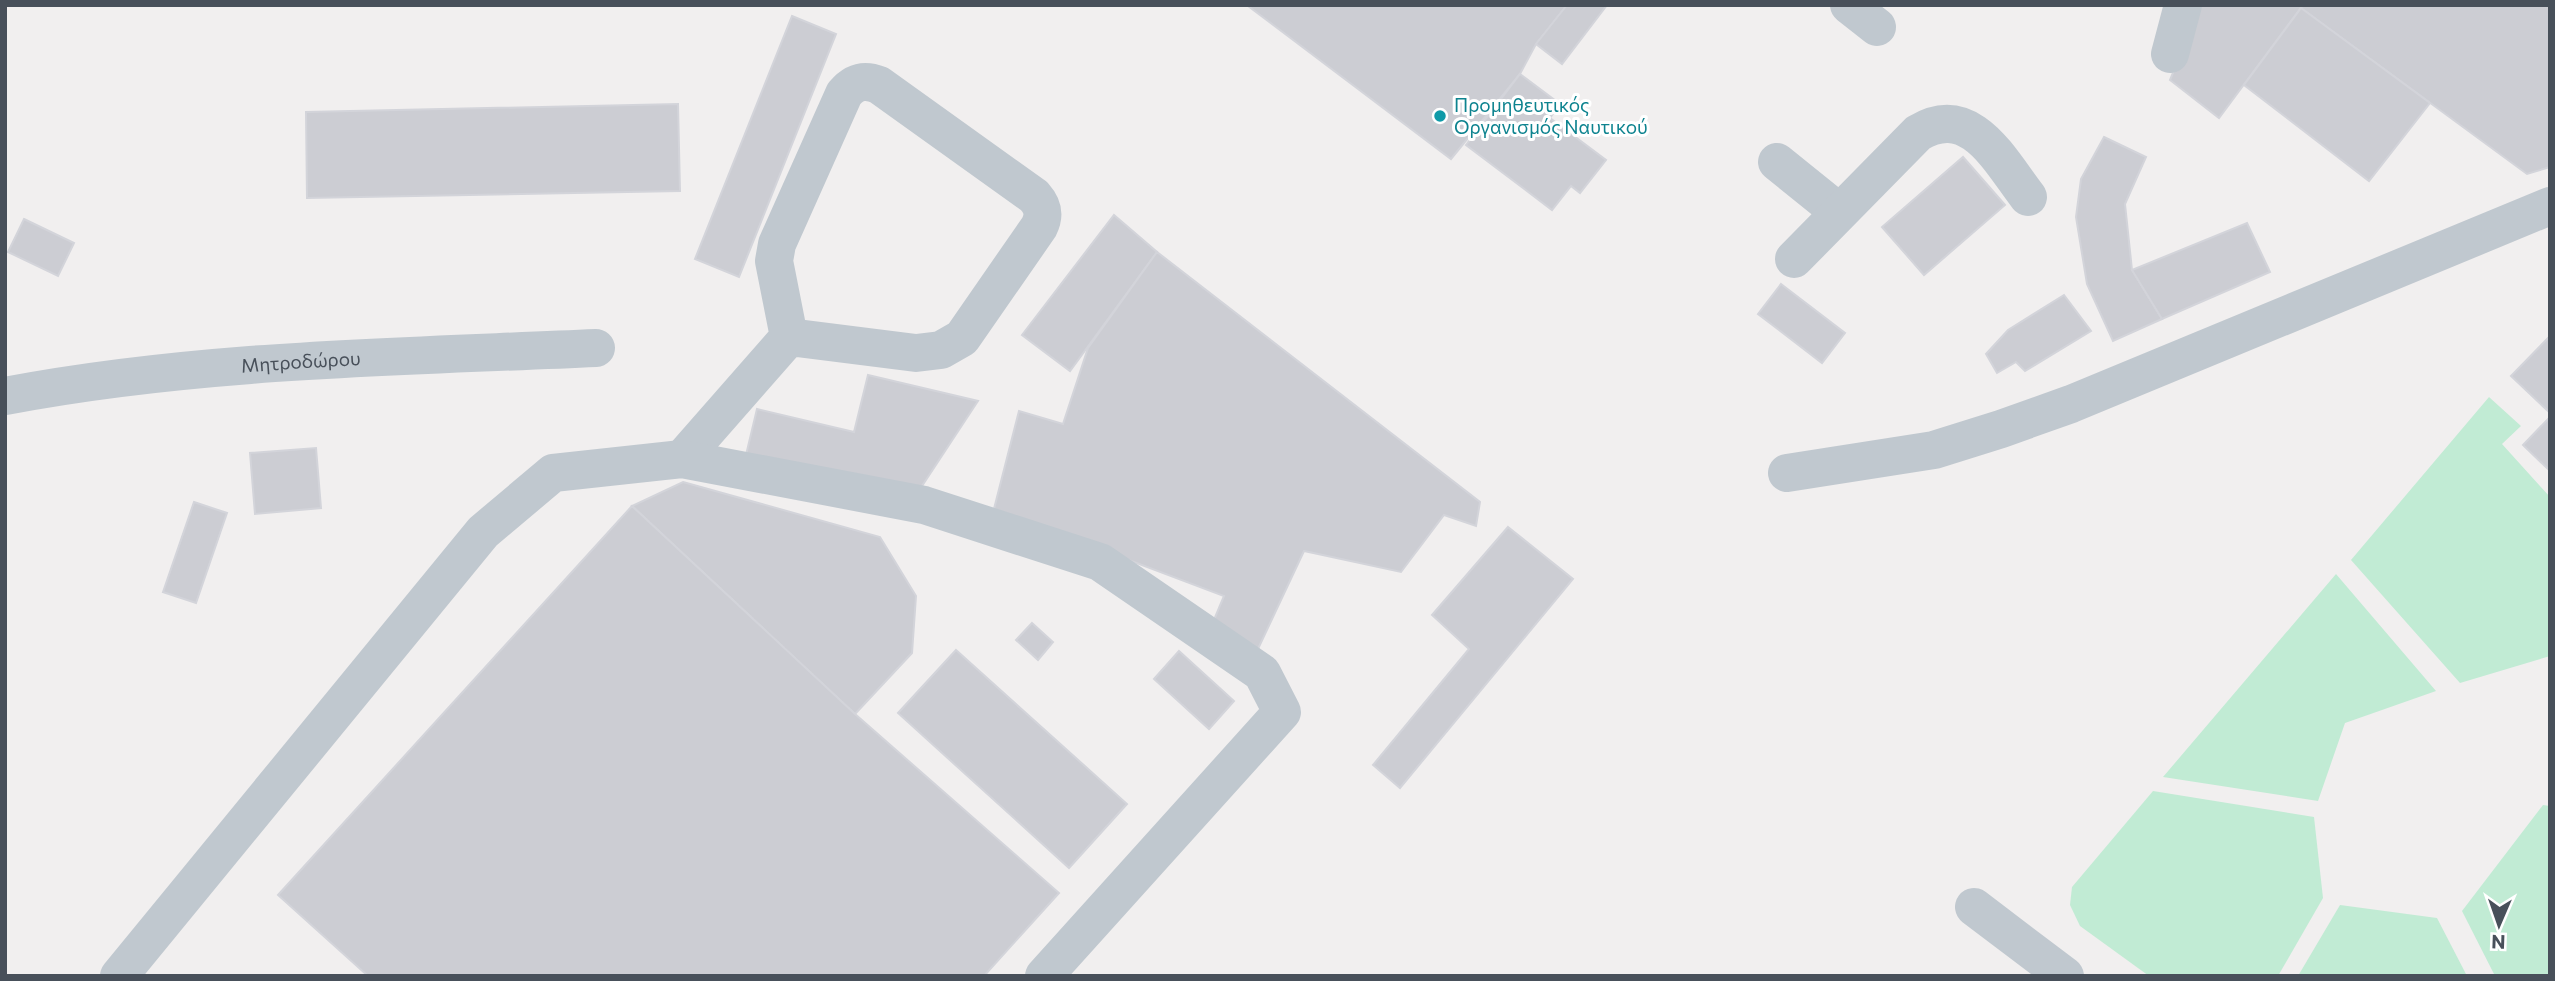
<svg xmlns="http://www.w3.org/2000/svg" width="2555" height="981" font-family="Commissioner,sans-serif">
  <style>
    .green { fill: #c1ebd4 }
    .building { fill: #cccdd3; stroke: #d3d4da; stroke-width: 2 }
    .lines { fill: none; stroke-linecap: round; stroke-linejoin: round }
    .minor { stroke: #c0c8cf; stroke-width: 38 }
    .culture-dot { fill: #0f9aa8; stroke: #fff; stroke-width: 2.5 }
    .labels { text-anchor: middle; stroke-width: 6; stroke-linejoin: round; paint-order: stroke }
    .culture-label { font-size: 19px; fill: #0d838f; stroke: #fff; text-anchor: start }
    .street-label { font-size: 19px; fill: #48505a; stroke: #fff }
  </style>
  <rect width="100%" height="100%" fill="#f1efef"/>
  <g class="green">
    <path d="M2489,397L2521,426L2502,444L2550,497V656L2460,683L2351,560Z"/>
    <path d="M2336,574L2436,691L2345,723L2318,801L2163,777Z"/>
    <path d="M2153,791L2314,817L2323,898L2278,976H2149L2080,926L2070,905L2072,887Z"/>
    <path d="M2543,805L2550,806V976H2495L2462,911Z"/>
    <path d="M2340,905L2437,918L2467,976H2298Z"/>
  </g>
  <g class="building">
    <path d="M1567,5L1536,44L1520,74L1451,159L1248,6Z"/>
    <path d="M1567,5H1607L1562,64L1536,44Z"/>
    <path d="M2201,5H2303L2219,118L2170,80Z"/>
    <path d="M2303,5H2550V167L2527,174L2301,8Z"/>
    <path d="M2301,8L2430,103L2369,181L2244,85Z"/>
    <path d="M792,16L836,34L739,277L695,259Z"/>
    <path d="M1520,74L1560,104L1550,118L1606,160L1580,193L1571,186L1552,210L1466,145Z"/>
    <path d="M678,104L680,191L307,198L306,112Z"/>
    <path d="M2104,137L2146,157L2125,204L2132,270L2162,319L2113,341L2087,284L2076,217L2081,179Z"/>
    <path d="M1963,157L2005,205L1924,275L1882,227Z"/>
    <path d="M1114,215L1157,252L1070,371L1022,335Z"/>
    <path d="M24,219L74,243L58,276L8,252Z"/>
    <path d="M2247,223L2270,272L2162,319L2132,270Z"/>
    <path d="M1157,252L1480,502L1476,526L1444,515L1401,572L1304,551L1258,649L1211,627L1224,596L994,509L1019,411L1063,424L1088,348Z"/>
    <path d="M1781,284L1845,333L1822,363L1758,314Z"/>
    <path d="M2064,295L2091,331L2025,371L2016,362L1997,373L1986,354L2008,330Z"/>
    <path d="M2550,336V413L2511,376Z"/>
    <path d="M868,375L978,401L916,495L746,455L757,409L854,432Z"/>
    <path d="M2550,417V471L2523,445Z"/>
    <path d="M316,448L321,508L255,514L250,453Z"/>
    <path d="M683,482L880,537L916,596L912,653L855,714L632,506Z"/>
    <path d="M194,502L227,513L196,603L163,592Z"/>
    <path d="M632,506L855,714L1059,893L984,976H368L278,895Z"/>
    <path d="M1508,527L1573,579L1400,788L1373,765L1469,649L1432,615Z"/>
    <path d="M1032,623L1053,642L1038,660L1016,640Z"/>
    <path d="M956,650L1127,804L1069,868L898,713Z"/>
    <path d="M1179,651L1234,701L1209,729L1154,679Z"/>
  </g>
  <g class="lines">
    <g class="minor">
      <path d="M1849,5L1877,27"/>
      <path d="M2170,54L2183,5"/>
      <path d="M1777,162L1839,212"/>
      <path d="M1794,259L1918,133C1971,101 2000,161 2028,197"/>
      <path id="s1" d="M5,396C200,359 399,357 596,348"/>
      <path d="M682,459L789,337L916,353L941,350L962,338L1039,227C1045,215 1043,206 1034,196L879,85C864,79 854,82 844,94L777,244L774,261L789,337"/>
      <path d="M1787,473L1934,450L2001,429L2071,404L2550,206"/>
      <path d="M1974,907L2065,976"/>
      <path d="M119,976L483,532L553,473L682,459L924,505L1100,562L1262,673L1282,712L1044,976"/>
    </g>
  </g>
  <circle class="culture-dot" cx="1440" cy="116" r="7"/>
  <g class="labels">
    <g class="culture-label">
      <text x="1454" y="112">Προμηθευτικός<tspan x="1454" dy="22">Οργανισμός Ναυτικού</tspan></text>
    </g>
    <g class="street-label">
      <text dy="7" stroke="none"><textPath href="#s1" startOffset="298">Μητροδώρου</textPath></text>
    </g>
  </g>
  <rect width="2555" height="981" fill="none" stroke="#48505a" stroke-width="14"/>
  <g transform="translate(2499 925) rotate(182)" stroke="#ffffff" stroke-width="5" paint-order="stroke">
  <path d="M0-5L12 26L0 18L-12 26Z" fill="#48505a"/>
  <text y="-10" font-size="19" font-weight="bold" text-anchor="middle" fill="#48505a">N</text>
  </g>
</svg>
